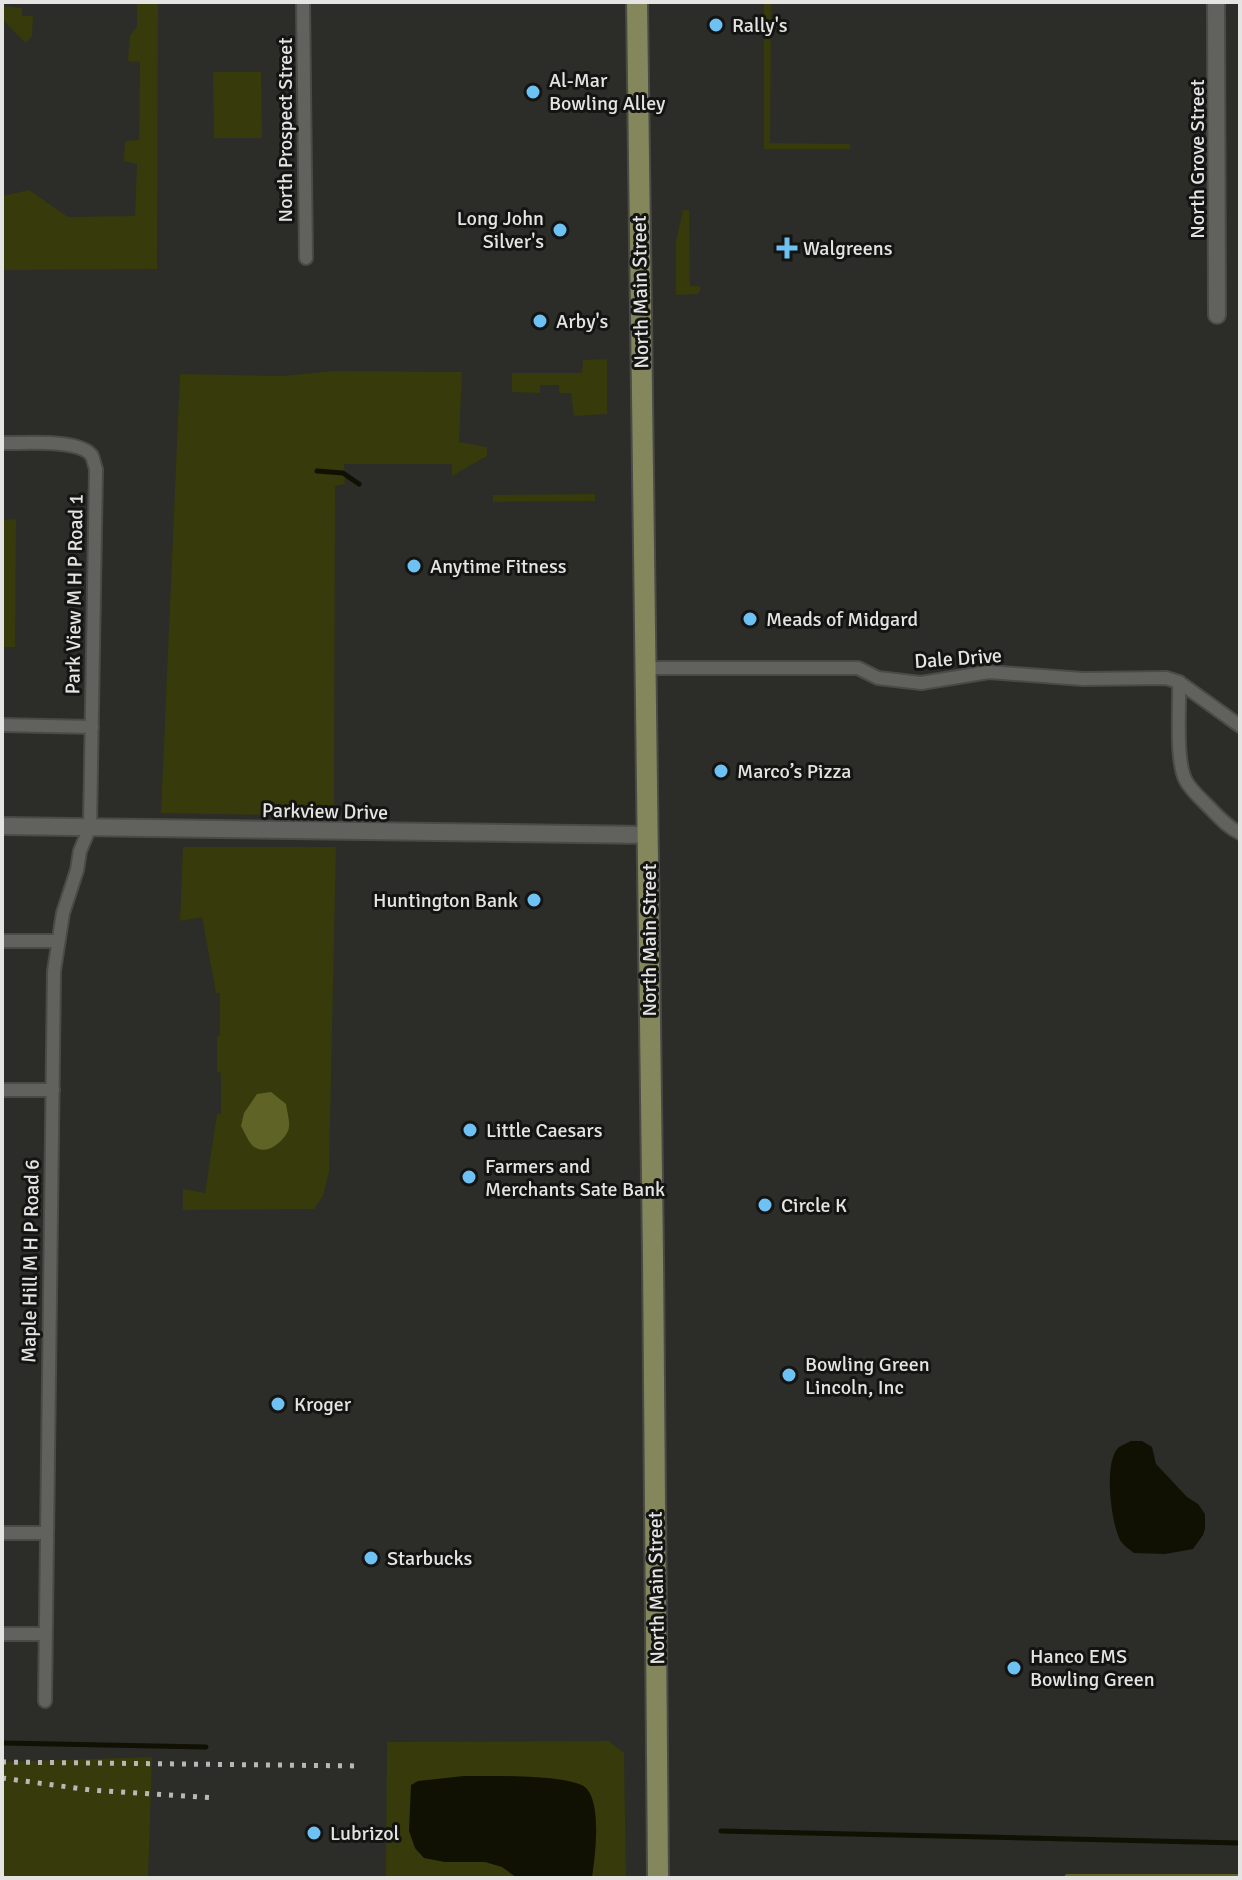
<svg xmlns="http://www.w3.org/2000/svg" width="1242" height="1880" font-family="Signika,sans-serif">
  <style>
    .green { fill: #373a0a }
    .forest { fill: #606326 }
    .water { fill: #101102 }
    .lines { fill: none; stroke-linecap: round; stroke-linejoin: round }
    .stream { stroke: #101102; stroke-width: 5 }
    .minor-casing { stroke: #4a4a47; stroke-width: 16 }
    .tertiary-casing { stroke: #4a4a47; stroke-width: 20 }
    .primary-casing { stroke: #4a4a47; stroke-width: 24 }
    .minor { stroke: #61615d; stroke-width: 12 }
    .tertiary { stroke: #61615d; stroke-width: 16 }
    .primary { stroke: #84875b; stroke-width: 20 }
    .rail { stroke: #b8b8b6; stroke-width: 5; stroke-dasharray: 4 8; stroke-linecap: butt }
    .poi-dot { fill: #6ec2f3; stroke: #141413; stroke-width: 3 }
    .labels { text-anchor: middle; stroke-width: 6; stroke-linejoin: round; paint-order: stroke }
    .poi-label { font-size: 20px; fill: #e4e4e2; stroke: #141413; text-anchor: start }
    .street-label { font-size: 20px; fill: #e4e4e2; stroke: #141413 }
  </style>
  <rect width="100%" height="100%" fill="#2c2c29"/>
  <g class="green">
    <path d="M137,2H158L157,269L2,270V196L29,190L68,217L135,216L137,164L124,161L125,141L139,140L140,62L128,61L130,35L137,27Z"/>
    <path d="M764,2H771L770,143L850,144V149H764Z"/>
    <path d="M2,6L22,8V16H33L32,36L26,43L2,19Z"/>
    <path d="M213,72H261L262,138H214Z"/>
    <path d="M683,210H689L690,286H699L701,289L698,294L676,295V241Z"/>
    <path d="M607,359V414L574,416L571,393H559V385H540V393L512,392V373H582L583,360Z"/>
    <path d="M334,371L462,372L459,442L487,447V456L452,476V464H344L345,484L335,486L334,816L161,813L180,374L283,376Z"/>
    <path d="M595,494V501L493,502V495Z"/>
    <path d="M16,519L15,647H2V520Z"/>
    <path d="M183,847H336L329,1172L323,1196L314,1209L183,1210V1189L205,1193L217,1114H221V1073L217,1072V1036L220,1035V993H216L202,917L180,921Z"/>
    <path d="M609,1741L624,1753L626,1878H386L387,1742Z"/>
    <path d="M152,1757L148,1878H2V1762Z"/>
  </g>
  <g class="forest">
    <path d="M271,1092L286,1104C287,1112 291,1123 288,1131C282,1144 263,1158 251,1144C247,1139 244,1131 241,1126L244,1113L257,1094Z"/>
    <path d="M1066,1874H1240V1878H1063Z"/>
  </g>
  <g class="water">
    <path d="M1131,1441H1142L1152,1447L1156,1464L1187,1497L1198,1504L1205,1514V1529L1203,1535L1193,1549L1165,1554L1134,1553C1129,1549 1123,1545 1120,1540C1111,1522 1103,1461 1119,1447C1123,1445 1127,1443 1131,1441Z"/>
    <path d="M464,1776C486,1776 572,1774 586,1788C602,1804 595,1857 592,1878H517L502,1867L485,1862H445L424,1858L415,1848L409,1831L411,1785L418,1781Z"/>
  </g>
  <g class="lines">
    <g class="stream">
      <path d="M317,471L343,473L359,484"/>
      <path d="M2,1743L206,1747"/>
      <path d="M721,1831L1240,1843"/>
    </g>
    <g class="minor-casing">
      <g id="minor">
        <path d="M303,2L306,258"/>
        <path d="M2,443C22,444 80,438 92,456C93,458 95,467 96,469L90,827L80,851L77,870L63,913L54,971L45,1701"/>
        <path d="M645,668H858L878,678L921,683L989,672L1083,679L1166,678L1179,682C1180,707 1175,761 1186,781C1191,790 1200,798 1207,805C1217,815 1227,827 1240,833"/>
        <path d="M1179,682L1240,726"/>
        <path d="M2,725L92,727"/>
        <path d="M2,941H57"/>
        <path d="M2,1090H53"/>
        <path d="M2,1533H46"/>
        <path d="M2,1634H45"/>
      </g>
    </g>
    <g class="tertiary-casing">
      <g id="tertiary">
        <path d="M1216,2L1217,315"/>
        <path d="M2,826L648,835"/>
      </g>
    </g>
    <g class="primary-casing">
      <path id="primary" d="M637,2L653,1256L658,1878"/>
    </g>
    <use href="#minor" class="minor"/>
    <use href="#tertiary" class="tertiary"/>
    <use href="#primary" class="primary"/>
    <g class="rail">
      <path d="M2,1762L362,1766"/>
      <path d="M2,1778L90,1790L215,1798"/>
    </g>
  </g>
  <g class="poi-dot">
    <circle cx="716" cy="25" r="8"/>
    <circle cx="533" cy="92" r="8"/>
    <circle cx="560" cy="230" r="8"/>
    <path d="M783 236h8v8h8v8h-8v8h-8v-8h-8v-8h8z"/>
    <circle cx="540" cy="321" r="8"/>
    <circle cx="414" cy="566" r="8"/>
    <circle cx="750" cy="619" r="8"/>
    <circle cx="721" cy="771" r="8"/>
    <circle cx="534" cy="900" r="8"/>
    <circle cx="470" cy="1130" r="8"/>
    <circle cx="469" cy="1177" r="8"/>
    <circle cx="765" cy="1205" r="8"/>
    <circle cx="789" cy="1375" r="8"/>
    <circle cx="278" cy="1404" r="8"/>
    <circle cx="371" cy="1558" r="8"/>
    <circle cx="1014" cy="1668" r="8"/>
    <circle cx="314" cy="1833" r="8"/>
  </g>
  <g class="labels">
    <g class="poi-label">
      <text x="732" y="32">Rally's</text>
      <text x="549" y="87">Al-Mar<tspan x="549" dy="23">Bowling Alley</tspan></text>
      <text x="544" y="225" text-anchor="end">Long John<tspan x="544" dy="23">Silver's</tspan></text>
      <text x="803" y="255">Walgreens</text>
      <text x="556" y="328">Arby's</text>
      <text x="430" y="573">Anytime Fitness</text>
      <text x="766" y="626">Meads of Midgard</text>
      <text x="737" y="778">Marco’s Pizza</text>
      <text x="518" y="907" text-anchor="end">Huntington Bank</text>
      <text x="486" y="1137">Little Caesars</text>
      <text x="485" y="1173">Farmers and<tspan x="485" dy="23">Merchants Sate Bank</tspan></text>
      <text x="781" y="1212">Circle K</text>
      <text x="805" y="1371">Bowling Green<tspan x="805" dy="23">Lincoln, Inc</tspan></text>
      <text x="294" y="1411">Kroger</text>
      <text x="387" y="1565">Starbucks</text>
      <text x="1030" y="1663">Hanco EMS<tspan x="1030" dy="23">Bowling Green</tspan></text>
      <text x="330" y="1840">Lubrizol</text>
    </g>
    <g class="street-label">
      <text transform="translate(285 130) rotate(-90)" y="7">North Prospect Street</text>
      <text transform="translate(1197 159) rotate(-90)" y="7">North Grove Street</text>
      <text transform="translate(640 292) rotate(-91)" y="7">North Main Street</text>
      <text transform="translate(74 594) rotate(-89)" y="7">Park View M H P Road 1</text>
      <text transform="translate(958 658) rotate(-4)" y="7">Dale Drive</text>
      <text transform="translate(325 811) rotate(1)" y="7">Parkview Drive</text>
      <text transform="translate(649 940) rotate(-90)" y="7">North Main Street</text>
      <text transform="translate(30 1261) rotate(-89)" y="7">Maple Hill M H P Road 6</text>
      <text transform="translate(656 1588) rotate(-91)" y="7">North Main Street</text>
    </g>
  </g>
  <rect width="1242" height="1880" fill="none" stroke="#e4e4e2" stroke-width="8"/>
</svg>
